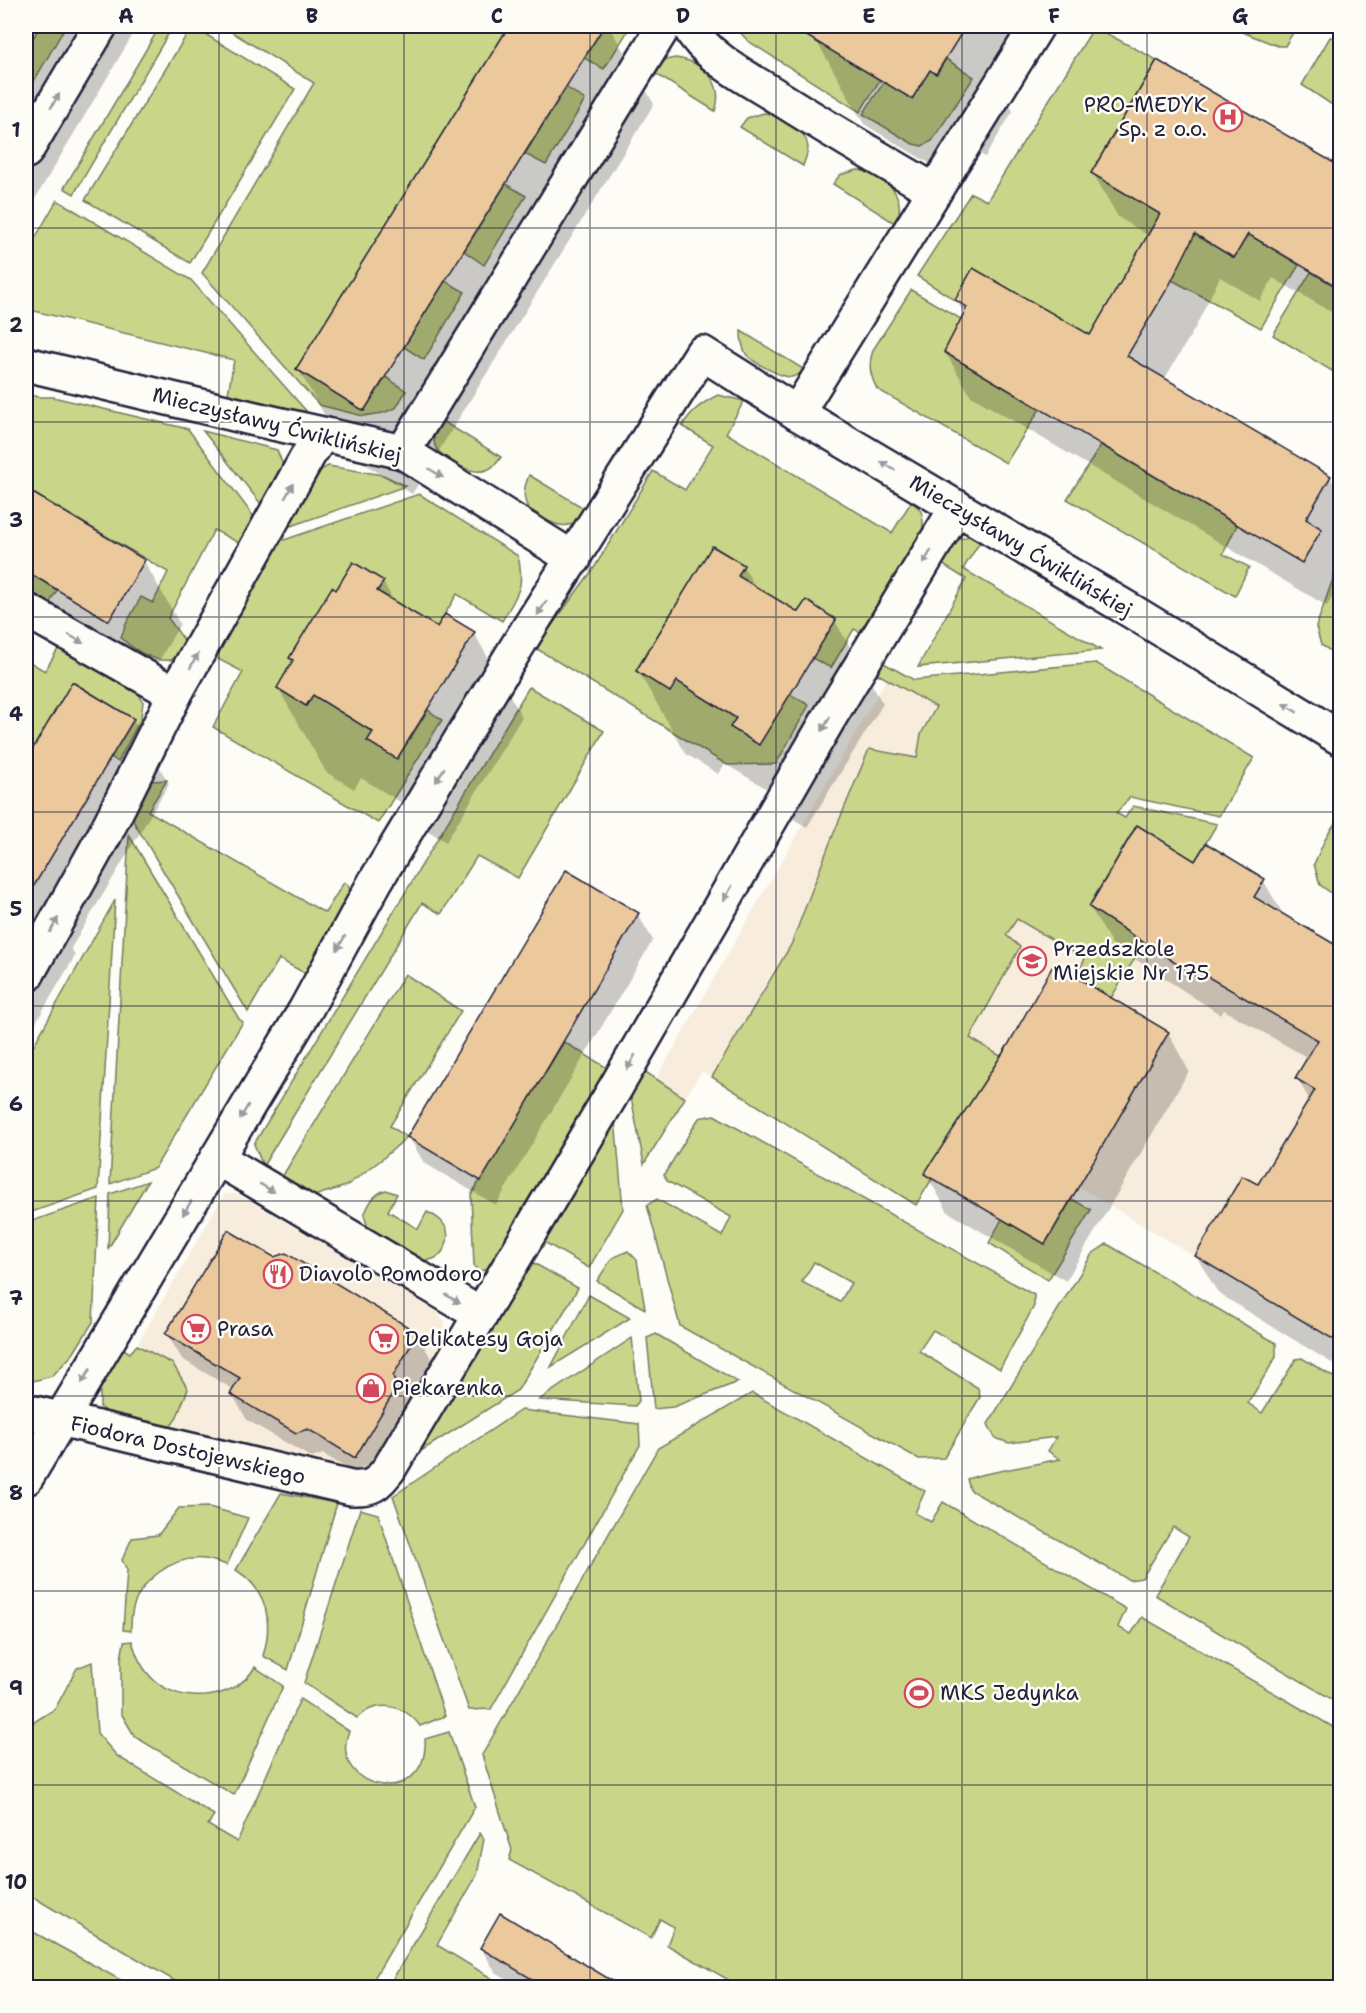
<svg xmlns="http://www.w3.org/2000/svg" width="1366" height="2013" font-family="'Shantell Sans',sans-serif">
  <style>
    .built { fill: #f8eddc }
    .green { fill: #c9d589; stroke: #767c62; stroke-width: 1.5; fill-rule: evenodd }
    .shadow { fill: #0003 }
    .building { fill: #ebc99d; stroke: #22223b; stroke-width: 1.5 }
    .lines { fill: none; stroke-linecap: round; stroke-linejoin: round }
    .minor-casing { stroke: #22223b; stroke-width: 38 }
    .minor { stroke: #fdfcf7; stroke-width: 33 }
    .oneway { fill: #9a9aa2 }
    .grid { fill: none; stroke: #22223b; stroke-width: 1.5; stroke-opacity: 0.55 }
    .labels { text-anchor: middle; stroke-width: 5; stroke-linejoin: round; paint-order: stroke }
    .poi-label { font-size: 21px; fill: #22223b; stroke: #fdfcf7; text-anchor: start }
    .street-label { font-size: 21px; fill: #22223b; stroke: #fdfcf7 }
    .neatline { fill: none; stroke: #22223b; stroke-width: 2 }
    .grid-label { font-size: 20px; text-anchor: middle; font-weight: bold; fill: #22223b }
  </style>
  <rect width="100%" height="100%" fill="#fdfcf7"/>
  <filter id="ink" filterUnits="userSpaceOnUse"><feTurbulence type="fractalNoise" baseFrequency=".0167" numOctaves="2"/><feDisplacementMap in="SourceGraphic" scale="12" xChannelSelector="R" yChannelSelector="G"/><feConvolveMatrix kernelMatrix="1 2 1 2 8 2 1 2 1" color-interpolation-filters="sRGB"/></filter>
  <g filter="url(#ink)">
    <g class="built">
      <path d="M887,678L1194,861L1206,843L1265,879L1255,897L1340,948V1344L1079,1187L1045,1244L933,1179L916,1205L702,1071L685,1098L656,1079Z"/>
      <path d="M224,1194H236L250,1201L438,1312L445,1322L446,1335L444,1349L376,1458L368,1464L355,1469L328,1471L111,1418L100,1407L122,1348L130,1353L137,1345Z"/>
    </g>
    <g class="green">
      <path d="M40,26H59L64,29L26,95V50Z"/>
      <path d="M160,26H173L74,194L64,188Z"/>
      <path d="M192,26L295,89L190,263L85,200Z"/>
      <path d="M222,26H509L296,369L364,411L386,377L406,391L396,408L383,413L363,416L319,405L202,273L314,83Z"/>
      <path d="M604,26H631L604,69L584,58Z"/>
      <path d="M734,26H824L815,40L880,80L860,112L748,41Z"/>
      <path d="M1227,26H1297L1285,46H1278Z"/>
      <path d="M1094,27L1157,60L1091,173L1160,214L1113,296L1102,342L973,268L955,300L917,276L971,193L987,201Z"/>
      <path d="M1330,37L1340,38V110L1302,85Z"/>
      <path d="M675,58C703,61 725,83 715,111L651,71L666,60Z"/>
      <path d="M946,59L974,77L932,141L922,146L913,144L863,114L884,82L912,99L930,70L937,74Z"/>
      <path d="M566,87L585,100L546,165L525,154Z"/>
      <path d="M764,113C781,114 806,128 808,147C808,153 805,160 803,166L740,127L747,118Z"/>
      <path d="M857,170C885,173 908,195 896,224L833,184L840,175Z"/>
      <path d="M506,184L526,196L484,265L464,251Z"/>
      <path d="M57,200L191,280L308,413L228,394L234,360L26,309V254Z"/>
      <path d="M1186,229L1234,258L1248,234L1299,265L1261,328L1172,280Z"/>
      <path d="M1311,272L1340,289V376L1273,335Z"/>
      <path d="M445,281L465,292L424,360L404,347Z"/>
      <path d="M911,290L961,319L944,352L1040,409L1006,463L877,389C870,375 868,365 873,350Z"/>
      <path d="M741,331L805,370C801,373 797,376 792,377C782,378 752,362 746,354C742,347 741,338 741,331Z"/>
      <path d="M26,394L38,397H53L188,429L257,521L245,546L214,530L168,618L189,647C185,651 179,658 174,659C157,665 133,649 121,638L126,624L141,597L153,603L168,572L26,489Z"/>
      <path d="M718,395L744,401L726,433L892,533L911,502C924,509 923,517 923,531L864,634L854,629L831,668L812,658L836,619L806,601L798,612L738,576L744,565L713,546L636,670L677,681L736,718L731,727L790,694L809,705L776,764L727,765L537,649L541,640L594,568L653,471L685,490L713,445L682,426C691,411 702,403 718,395Z"/>
      <path d="M439,419L501,457C487,480 466,471 449,459C444,456 437,452 435,446C432,437 436,427 439,419Z"/>
      <path d="M203,431L277,450L283,465V474L265,509Z"/>
      <path d="M1101,445L1237,525L1223,554L1249,567L1235,596L1067,499Z"/>
      <path d="M328,466L383,475L406,486L291,526L284,523L314,474Z"/>
      <path d="M529,475L587,510C568,538 550,522 528,508C522,496 524,487 529,475Z"/>
      <path d="M419,494L518,556C525,588 518,593 502,621L457,594L437,627L377,591L383,582L336,590L332,588L290,658L293,660L277,688L306,706L313,695L373,732L368,741L397,759L428,710L442,720L378,823L213,727L243,672L214,657L277,538L284,540Z"/>
      <path d="M969,536L980,542L963,569L1101,650L918,667L966,579L937,561L954,541Z"/>
      <path d="M1340,559V657L1321,645L1316,627Z"/>
      <path d="M26,571L57,590L48,606L26,593Z"/>
      <path d="M61,644L137,690L143,702L141,718L118,762L111,757L134,719L73,682L26,760V660L45,671Z"/>
      <path d="M882,662L914,680L1096,663L1254,758L1219,816L1130,797L1116,813L1125,818L1133,806L1217,824L1195,861L1136,826L1089,906L1144,943L1111,998L1075,977L1085,959L1017,919L1006,935L1020,947L970,1038L1019,1067L975,1096L925,1174L932,1179L916,1205L712,1077L791,945L831,840L869,749L917,758L921,734L936,707L876,673Z"/>
      <path d="M529,687L604,731L518,878L477,856L441,914L422,903L263,1166L254,1144Z"/>
      <path d="M167,780L148,811L325,913L344,882L348,885L352,895L308,975L279,959L248,1012L129,814L139,794L151,781Z"/>
      <path d="M1340,816V899L1320,885L1314,864L1327,835Z"/>
      <path d="M129,835L239,1019L243,1022L155,1168L110,1184Z"/>
      <path d="M115,900L98,1189L26,1214V1059Z"/>
      <path d="M405,974L461,1011L390,1126L407,1137L381,1160L346,1186L314,1196L282,1177Z"/>
      <path d="M564,1042L609,1069L492,1265L486,1270L478,1271L474,1266L471,1195Z"/>
      <path d="M644,1071L685,1098L644,1164L630,1092Z"/>
      <path d="M714,1115L1034,1295V1306L1000,1369L933,1330L919,1351L978,1388L980,1397L944,1458L919,1459L680,1326L647,1205L657,1199L722,1236L731,1217L667,1181L664,1175L699,1118ZM814,1262L851,1283L840,1302L802,1282Z"/>
      <path d="M615,1119L623,1209L589,1268L544,1242Z"/>
      <path d="M148,1181L108,1249L110,1194Z"/>
      <path d="M386,1190L397,1194L388,1211L418,1229L427,1212C435,1216 441,1219 445,1226C452,1238 444,1257 430,1260C415,1263 381,1237 368,1229L364,1215C369,1204 373,1194 386,1190Z"/>
      <path d="M99,1198L93,1322L73,1354L52,1376L33,1381H26V1223Z"/>
      <path d="M1072,1199L1091,1210L1048,1280L989,1243L1002,1219L1045,1244Z"/>
      <path d="M1107,1244L1276,1343V1357L1248,1403L1262,1413L1296,1359L1302,1358L1340,1381V1704L1155,1595L1189,1537L1173,1527L1142,1578L1129,1580L970,1490L967,1479L980,1475L1060,1459L1048,1451L1056,1437L1009,1443L995,1438L988,1424L1092,1254Z"/>
      <path d="M628,1251L637,1260L645,1309L597,1281L612,1258Z"/>
      <path d="M530,1261L578,1288L518,1390L413,1456Z"/>
      <path d="M589,1295L630,1318L551,1367Z"/>
      <path d="M656,1334L738,1382L673,1407L654,1409L647,1338Z"/>
      <path d="M632,1338L639,1401L635,1406L539,1400Z"/>
      <path d="M137,1345L173,1364L188,1389L176,1419L171,1426C143,1429 121,1429 100,1407V1384L122,1348L130,1353Z"/>
      <path d="M752,1393L925,1491L915,1513L931,1522L943,1502L1126,1609L1118,1627L1131,1634L1142,1617L1340,1731V1987L783,1988L774,1983L771,1987H741L667,1945L674,1927L660,1919L651,1938L509,1860L512,1850L482,1755L658,1448Z"/>
      <path d="M521,1410L639,1424L640,1445L491,1709L469,1710L393,1496Z"/>
      <path d="M281,1493L337,1503L288,1670L263,1656C273,1622 268,1590 236,1570Z"/>
      <path d="M209,1507L248,1518L227,1565C220,1563 212,1560 205,1559C173,1555 138,1581 132,1613C131,1618 131,1625 131,1631L123,1630L127,1570L122,1560L132,1538L158,1535L179,1508Z"/>
      <path d="M360,1509L378,1514L445,1716L420,1726C404,1704 377,1699 357,1718L304,1683Z"/>
      <path d="M132,1641C136,1654 140,1665 149,1675C175,1706 234,1703 255,1667L283,1686L234,1795L135,1737L121,1713V1659L124,1642Z"/>
      <path d="M92,1662L97,1733L117,1756L214,1815L208,1825L237,1842L300,1699L349,1731C326,1791 429,1811 425,1739L449,1732L475,1807L369,1987H185L26,1893V1724L34,1722L55,1709L77,1668Z"/>
      <path d="M480,1833L484,1839L477,1875L437,1945L506,1987H388Z"/>
      <path d="M26,1928L133,1987H26Z"/>
    </g>
    <g class="shadow">
      <path d="M26,26H138L26,214Z"/>
      <path d="M511,26H609L654,104L412,494L346,452L298,369Z"/>
      <path d="M825,26H1010L1033,65L1009,104L1013,111L985,157L978,153L960,182L864,124L816,40Z"/>
      <path d="M1340,169V317L1273,278L1260,301L1220,277L1195,328L1164,380L1330,477L1340,495V547L1336,555L1340,564V584L1327,606L971,396L945,352L965,315L956,300L1091,337L1149,236L1118,217L1093,173Z"/>
      <path d="M26,491L144,561L180,624L146,684L26,612Z"/>
      <path d="M743,566L756,588L798,614L835,621L883,704L807,827L780,811L769,790L725,764L718,774L686,754L638,671Z"/>
      <path d="M383,582L395,603L437,629L474,633L522,717L446,842L417,824L407,806L361,778L354,789L326,772L278,688L294,663L291,658L337,592Z"/>
      <path d="M73,684L133,720L169,784L71,948L75,956L26,1039V763Z"/>
      <path d="M1195,863L1263,880L1285,917L1340,950V1368L1218,1293L1196,1256L1259,1186L1310,1101L1297,1078L1308,1058L1224,1010L1221,1015L1112,944L1090,907Z"/>
      <path d="M566,872L638,915L653,940L496,1205L424,1163L409,1137Z"/>
      <path d="M1168,1033L1189,1071L1066,1281L948,1212L926,1174Z"/>
      <path d="M286,1255L417,1334L432,1360L407,1403L411,1413L369,1482L323,1454L312,1458L247,1420L232,1394L234,1390L182,1359L167,1334L274,1258Z"/>
      <path d="M481,1948L601,1988H520L496,1973Z"/>
    </g>
    <g class="building">
      <path d="M509,26H604L364,411L296,369Z"/>
      <path d="M790,26H966L936,74L930,70L912,99Z"/>
      <path d="M1157,60L1341,167V289L1248,234L1234,258L1195,234L1170,284L1127,356L1331,476L1306,519L1322,529L1302,563L944,352L967,307L955,300L973,268L1090,335L1160,214L1091,173Z"/>
      <path d="M26,489L145,560L109,621L26,571Z"/>
      <path d="M712,546L744,565L738,576L798,612L806,600L836,620L759,745L730,727L736,718L677,681L670,692L636,671Z"/>
      <path d="M353,562L384,581L377,591L437,627L445,614L475,632L397,759L367,741L373,732L313,695L306,706L277,688L293,660L289,658L332,587L336,590Z"/>
      <path d="M72,682L134,719L26,899V760Z"/>
      <path d="M1137,825L1195,861L1206,843L1265,879L1254,897L1341,948V1344L1195,1256L1242,1176L1258,1184L1315,1090L1295,1078L1318,1040L1203,974L1200,979L1089,907Z"/>
      <path d="M566,870L639,913L481,1181L407,1137Z"/>
      <path d="M1054,964L1169,1032L1045,1244L924,1174L1008,1045Z"/>
      <path d="M228,1230L274,1257L286,1253L418,1333L393,1376L397,1387L355,1458L308,1429L296,1433L230,1394L240,1378L165,1334Z"/>
      <path d="M500,1913L624,1988H547L480,1948Z"/>
    </g>
    <g class="lines">
      <g class="minor-casing">
        <g id="minor">
          <path d="M689,26C706,58 751,80 781,99C832,131 883,161 935,191"/>
          <path d="M26,151L100,26"/>
          <path d="M26,364L255,419L403,452L574,559"/>
          <path d="M797,413L1037,26"/>
          <path d="M403,452L664,26"/>
          <path d="M26,610L175,694"/>
          <path d="M26,976L105,834L175,694L309,454L322,435"/>
          <path d="M217,1158L481,1315"/>
          <path d="M26,1411L351,1488C373,1489 376,1485 389,1469L616,1087L828,720L957,507"/>
          <path d="M26,1478L306,1009L375,882L518,645L702,353L797,413L1133,612L1340,738"/>
        </g>
      </g>
      <use href="#minor" class="minor"/>
    </g>
    <defs><path id="oneway-solid" d="M-6-.8H1V-3.2L6.5 0L1 3.2V.8H-6Z" transform="scale(1.5)"/></defs>
    <g class="oneway">
      <use href="#oneway-solid" transform="translate(55 101) rotate(-59)"/>
      <use href="#oneway-solid" transform="translate(888 466) rotate(-149)"/>
      <use href="#oneway-solid" transform="translate(436 473) rotate(32)"/>
      <use href="#oneway-solid" transform="translate(289 491) rotate(-61)"/>
      <use href="#oneway-solid" transform="translate(927 557) rotate(121)"/>
      <use href="#oneway-solid" transform="translate(542 608) rotate(123)"/>
      <use href="#oneway-solid" transform="translate(76 639) rotate(30)"/>
      <use href="#oneway-solid" transform="translate(194 661) rotate(-61)"/>
      <use href="#oneway-solid" transform="translate(1290 708) rotate(-149)"/>
      <use href="#oneway-solid" transform="translate(826 724) rotate(120)"/>
      <use href="#oneway-solid" transform="translate(440 775) rotate(121)"/>
      <use href="#oneway-solid" transform="translate(728 893) rotate(120)"/>
      <use href="#oneway-solid" transform="translate(54 925) rotate(-61)"/>
      <use href="#oneway-solid" transform="translate(341 943) rotate(119)"/>
      <use href="#oneway-solid" transform="translate(631 1062) rotate(120)"/>
      <use href="#oneway-solid" transform="translate(244 1112) rotate(121)"/>
      <use href="#oneway-solid" transform="translate(267 1188) rotate(31)"/>
      <use href="#oneway-solid" transform="translate(187 1208) rotate(121)"/>
      <use href="#oneway-solid" transform="translate(453 1299) rotate(31)"/>
      <use href="#oneway-solid" transform="translate(86 1376) rotate(121)"/>
    </g>
  </g>
  <path class="grid" d="M219,26V1988M404,26V1988M590,26V1988M776,26V1988M962,26V1988M1147,26V1988M26,228H1340M26,422H1340M26,617H1340M26,812H1340M26,1006H1340M26,1201H1340M26,1396H1340M26,1591H1340M26,1785H1340"/>
  <defs>
    <g id="hospital-ring" transform="scale(1.5)"><circle r="9.5" fill="#fdfcf7" stroke="#d1495b" stroke-width="1.5"/><path d="M-5-5h3v3.5h4V-5h3V5h-3V1.5h-4V5h-3Z" fill="#d1495b"/></g>
    <g id="school-ring" transform="scale(1.5)"><circle r="9.5" fill="#fdfcf7" stroke="#d1495b" stroke-width="1.5"/><path d="M0-5L7-2L0 1L-7-2ZM-4 1L0 2.5L4 1V4Q0 6-4 4Z" fill="#d1495b"/></g>
    <g id="restaurant-ring" transform="scale(1.5)"><circle r="9.5" fill="#fdfcf7" stroke="#d1495b" stroke-width="1.5"/><path d="M-5-6h1v4h1v-4h1v4h1v-4h1v5L-1.5 .5V6h-2V.5L-5-1ZM5-6V6H3V1.5H1.5Q1.5-4 5-6Z" fill="#d1495b"/></g>
    <g id="supermarket-ring" transform="scale(1.5)"><circle r="9.5" fill="#fdfcf7" stroke="#d1495b" stroke-width="1.5"/><path d="M-6-5.5h2.5l.6 2H6L4.5 2H-2.5L-4.4-4H-6ZM-1.5 3.2a1.3 1.3 0 1 0 .1 0ZM3 3.2a1.3 1.3 0 1 0 .1 0Z" fill="#d1495b"/></g>
    <g id="shop-ring" transform="scale(1.5)"><circle r="9.5" fill="#fdfcf7" stroke="#d1495b" stroke-width="1.5"/><path d="M-5-2.5h2.3a2.7 3.5 0 0 1 5.4 0H5L5.5 6h-11ZM-1.5-2.5h3a1.5 2.3 0 0 0-3 0Z" fill="#d1495b"/></g>
    <g id="stadium-ring" transform="scale(1.5)"><circle r="9.5" fill="#fdfcf7" stroke="#d1495b" stroke-width="1.5"/><path d="M0-5a6.5 5 0 1 0 0 10a6.5 5 0 1 0 0-10ZM-3.5-1.8h7v3.6h-7Z" fill="#d1495b"/></g>
  </defs>
  <g fill-rule="evenodd">
    <use href="#hospital-ring" x="1228" y="117"/>
    <use href="#school-ring" x="1032" y="961"/>
    <use href="#restaurant-ring" x="278" y="1274"/>
    <use href="#supermarket-ring" x="196" y="1329"/>
    <use href="#supermarket-ring" x="384" y="1339"/>
    <use href="#shop-ring" x="371" y="1388"/>
    <use href="#stadium-ring" x="919" y="1693"/>
  </g>
  <g class="labels">
    <g class="poi-label">
      <text x="1207" y="112" text-anchor="end">PRO-MEDYK<tspan x="1207" dy="24">Sp. z o.o.</tspan></text>
      <text x="1053" y="956">Przedszkole<tspan x="1053" dy="24">Miejskie Nr 175</tspan></text>
      <text x="299" y="1281">Diavolo Pomodoro</text>
      <text x="217" y="1336">Prasa</text>
      <text x="405" y="1346">Delikatesy Goja</text>
      <text x="392" y="1395">Piekarenka</text>
      <text x="940" y="1700">MKS Jedynka</text>
    </g>
    <g class="street-label">
      <text transform="translate(277 425) rotate(14)" y="7">Mieczysławy Ćwiklińskiej</text>
      <text transform="translate(1021 546) rotate(31)" y="7">Mieczysławy Ćwiklińskiej</text>
      <text transform="translate(188 1450) rotate(13)" y="7">Fiodora Dostojewskiego</text>
    </g>
  </g>
  <rect width="1366" height="2013" fill="none" stroke="#fdfcf7" stroke-width="66"/>
  <rect x="33" y="33" width="1300" height="1947" class="neatline"/>
  <g class="grid-label">
    <text x="126" y="23">A</text>
    <text x="312" y="23">B</text>
    <text x="497" y="23">C</text>
    <text x="683" y="23">D</text>
    <text x="869" y="23">E</text>
    <text x="1054" y="23">F</text>
    <text x="1240" y="23">G</text>
    <text x="16" y="137">1</text>
    <text x="16" y="332">2</text>
    <text x="16" y="527">3</text>
    <text x="16" y="721">4</text>
    <text x="16" y="916">5</text>
    <text x="16" y="1111">6</text>
    <text x="16" y="1305">7</text>
    <text x="16" y="1500">8</text>
    <text x="16" y="1695">9</text>
    <text x="16" y="1889">10</text>
  </g>
</svg>
